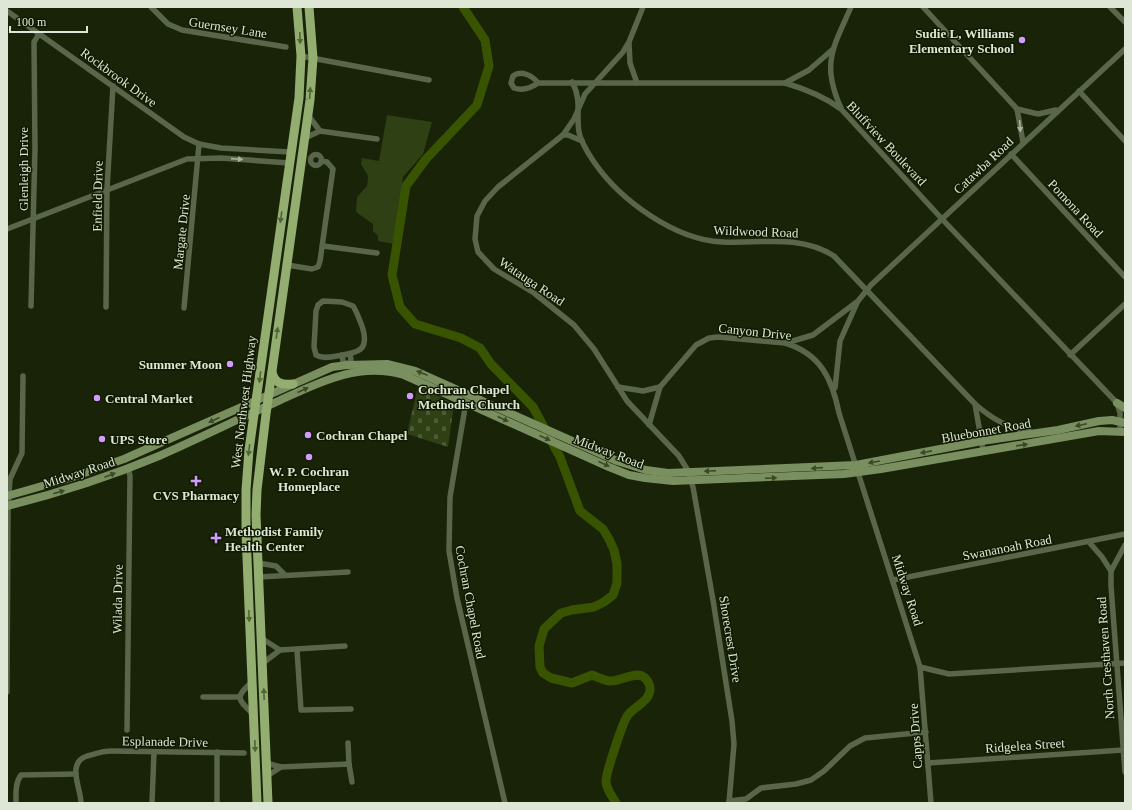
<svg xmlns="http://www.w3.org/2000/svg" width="1132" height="810" font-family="'Times New Roman',serif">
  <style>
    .green { fill: #2f4014 }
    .cemetery { fill: url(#cemetery-stones) }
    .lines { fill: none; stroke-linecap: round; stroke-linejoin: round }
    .river { stroke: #395401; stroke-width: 9 }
    .street { stroke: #596649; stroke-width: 5.5 }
    .secondary { stroke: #7a8f5f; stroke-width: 8 }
    .primary { stroke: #93ae70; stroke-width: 9 }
    .oneway { fill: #516438 }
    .oneway2 { fill: #a9b39d }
    .oneway3 { fill: #3a4927 }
    .poi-dot { fill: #d09dfe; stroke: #0f1a01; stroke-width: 1.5 }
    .labels { text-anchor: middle; stroke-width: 3; stroke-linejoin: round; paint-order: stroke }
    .street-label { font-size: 13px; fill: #dee6d5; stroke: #0f1a01 }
    .poi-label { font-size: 13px; font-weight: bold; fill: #dee6d5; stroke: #0f1a01; text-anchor: start }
  </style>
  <defs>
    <pattern id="cemetery-stones" width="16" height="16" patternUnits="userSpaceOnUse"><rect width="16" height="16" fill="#2f4014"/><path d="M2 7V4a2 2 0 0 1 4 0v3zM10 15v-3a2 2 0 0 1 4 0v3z" fill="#4d5c35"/></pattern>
  </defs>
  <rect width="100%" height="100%" fill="#182308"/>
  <path class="green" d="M387,115L432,122L423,154L403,177L394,244L378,241V236L373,231V224L356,212L357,197L367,186L368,176L361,164L362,158L379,161Z"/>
  <path class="cemetery" d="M418,386L454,404L448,447L407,434Z"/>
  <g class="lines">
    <path class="river" d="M463,7L485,40L489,66L477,105L426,159L406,186L392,275L400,307L415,324L461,338L480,348L491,364L533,407L560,457L580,511L603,529L609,539L614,550L617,564V583L613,595L604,602L594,607L572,610L561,613L544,629L539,646L540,667L543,673L551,678L572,683L592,675C597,677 603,680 609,681C620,682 632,672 642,676C648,679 652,687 649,694C646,703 634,707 628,715C623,721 606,773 606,781C606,789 612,796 616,803"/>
    <g class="street">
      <path d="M151,7L168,24L182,30L286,47"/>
      <path d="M643,7L629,42L623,52L585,94L574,119L563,135L498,187L485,201L477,216L475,239L478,252L494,269L534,293L574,325L594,349L627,401L679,456L687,469L693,487L713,600L732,721L734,744L729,803"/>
      <path d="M923,7L1017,109L1023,142"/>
      <path d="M1110,7L1125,22"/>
      <path d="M7,11L184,137L199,144L184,308"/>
      <path d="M629,44L630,63L637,83"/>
      <path d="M301,56L429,80"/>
      <path d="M572,82C582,99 576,115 579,132C581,143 588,153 594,162C620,200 675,240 722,242C760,244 799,234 834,256L975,404L983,450"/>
      <path d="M538,83C532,75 521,70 513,76L511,83L514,88C523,91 531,88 538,83H785C806,89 823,96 841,109L942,219L1117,403L1120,413V431"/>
      <path d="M785,83L809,70L832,50"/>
      <path d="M1079,91L1125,141"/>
      <path d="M841,108C821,64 833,48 851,7"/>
      <path d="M1017,109L1038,114L1056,110"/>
      <path d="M308,115L320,131"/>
      <path d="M563,135H568L582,141"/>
      <path d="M305,138L320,131L377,139"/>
      <path d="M199,144L221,148L290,152"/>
      <path d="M1011,154L1125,277"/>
      <circle cx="316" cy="160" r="5.5"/>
      <path d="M7,229L187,159L221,158L289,163"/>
      <path d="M323,246L377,253"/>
      <path d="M287,265L312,269L318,267L320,261L333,169L327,162L321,161"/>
      <path d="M323,301L342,302L353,306C357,312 359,319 362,326C370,350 359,353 337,356C330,357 322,359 316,355L314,347L316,311L318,305Z"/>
      <path d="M31,306L35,149L34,42L39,34"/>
      <path d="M106,307L107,189L113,86"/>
      <path d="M786,343L813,335L858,301L871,285L942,219L1125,49"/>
      <path d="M342,355L343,361L347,365L351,360L350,354"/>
      <path d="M1070,355L1125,304"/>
      <path d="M618,387L643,391L660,387"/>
      <path d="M835,388L840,341L857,303"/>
      <path d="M466,402L450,497L449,551L457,598L505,803"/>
      <path d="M975,404C992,419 1008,428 1031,432"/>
      <path d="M649,425L660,387L696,345L709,338L718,337L785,343C821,354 832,379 839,413L920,667L931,803"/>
      <path d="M1089,542L1102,557L1111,571"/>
      <path d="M1125,545L1111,571V586L1125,772"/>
      <path d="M258,563L276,566L285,575"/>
      <path d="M259,577L348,572"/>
      <path d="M893,580L1125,534"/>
      <path d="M261,638L280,650L345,646"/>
      <path d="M297,650L301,710L351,709"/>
      <path d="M263,663L280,650"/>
      <path d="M920,667L949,674L1125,663"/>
      <path d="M252,682C235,697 237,699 253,714"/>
      <path d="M7,692L8,510L10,479L22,453L23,376"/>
      <path d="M203,697H239"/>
      <path d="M127,730L130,476L128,468"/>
      <path d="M348,743L349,764"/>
      <path d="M217,752V803"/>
      <path d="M266,763L281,767L349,764L352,782"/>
      <path d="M928,763L1123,750"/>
      <path d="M267,776L281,767"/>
      <path d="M729,801L746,799L761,788L796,784L811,780L824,771L850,746L865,738L926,732"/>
      <path d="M16,803C16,794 15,783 21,775L76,774"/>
      <path d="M81,803C81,788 66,763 87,756C95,754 102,751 111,751L244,753"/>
      <path d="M152,803L154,752"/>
    </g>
    <g class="secondary">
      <path d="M1117,403L1125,408"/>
      <path d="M7,496L70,478L124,459L332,367L347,365L387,364L415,371L617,461L646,470L668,473L856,465L982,441L1058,430L1099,421L1112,420L1125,423"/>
      <path d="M7,506C59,493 109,477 159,456C198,439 236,420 274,403C316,384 357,361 404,375L609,467L629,475L645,478L673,481L844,474L881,469L1099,431L1125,432"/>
    </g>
    <g class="primary">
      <path d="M272,372C275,384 282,385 293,384"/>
      <path d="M257,803L246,533V490L249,450L299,98L301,56L297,7"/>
      <path d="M268,803L256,515L257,490L266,414L310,100L313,58L309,7"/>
    </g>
  </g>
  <defs><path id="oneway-solid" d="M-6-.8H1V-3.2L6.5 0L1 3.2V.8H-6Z"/></defs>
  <g class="oneway">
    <use href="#oneway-solid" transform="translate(300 38) rotate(88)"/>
    <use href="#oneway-solid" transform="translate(310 93) rotate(-86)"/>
    <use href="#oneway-solid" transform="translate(281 217) rotate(98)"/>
    <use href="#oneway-solid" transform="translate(277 333) rotate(-82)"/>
    <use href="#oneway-solid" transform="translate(260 377) rotate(97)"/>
    <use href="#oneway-solid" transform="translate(249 450) rotate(97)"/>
    <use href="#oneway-solid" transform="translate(249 616) rotate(88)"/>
    <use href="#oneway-solid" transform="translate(264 694) rotate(-92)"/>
    <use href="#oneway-solid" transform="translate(255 746) rotate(88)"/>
  </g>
  <g class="oneway2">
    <use href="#oneway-solid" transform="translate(1020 126) rotate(86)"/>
    <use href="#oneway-solid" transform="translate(237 159) rotate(4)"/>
  </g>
  <g class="oneway3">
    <use href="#oneway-solid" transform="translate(422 373) rotate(-159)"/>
    <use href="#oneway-solid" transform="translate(303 390) rotate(-25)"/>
    <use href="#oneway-solid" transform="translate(503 419) rotate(25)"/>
    <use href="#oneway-solid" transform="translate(214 420) rotate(156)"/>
    <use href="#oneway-solid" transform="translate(1081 425) rotate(168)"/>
    <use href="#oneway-solid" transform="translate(545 438) rotate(25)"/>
    <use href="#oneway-solid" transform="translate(1022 445) rotate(-8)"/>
    <use href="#oneway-solid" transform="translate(926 452) rotate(169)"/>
    <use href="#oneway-solid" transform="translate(874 462) rotate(170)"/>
    <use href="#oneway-solid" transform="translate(604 464) rotate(25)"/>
    <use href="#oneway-solid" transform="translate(817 468) rotate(176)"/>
    <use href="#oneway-solid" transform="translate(710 471) rotate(178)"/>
    <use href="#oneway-solid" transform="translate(110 475) rotate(-21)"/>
    <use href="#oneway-solid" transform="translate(771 478) rotate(-2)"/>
    <use href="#oneway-solid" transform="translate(59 492) rotate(-16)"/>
  </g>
  <g class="poi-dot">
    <circle cx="1022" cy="40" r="4"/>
    <circle cx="230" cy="364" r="4"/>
    <circle cx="410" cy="396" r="4"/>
    <circle cx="97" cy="398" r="4"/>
    <circle cx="308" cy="435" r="4"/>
    <circle cx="102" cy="439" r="4"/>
    <circle cx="309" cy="457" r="4"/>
    <path d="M194 475h4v4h4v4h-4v4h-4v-4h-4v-4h4z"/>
    <path d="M214 532h4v4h4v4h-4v4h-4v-4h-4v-4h4z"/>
  </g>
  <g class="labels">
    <g class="street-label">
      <text transform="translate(228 27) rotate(9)" y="5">Guernsey Lane</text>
      <text transform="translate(119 77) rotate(36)" y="5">Rockbrook Drive</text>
      <text transform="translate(887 143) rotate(47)" y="5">Bluffview Boulevard</text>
      <text transform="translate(983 165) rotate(-43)" y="5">Catawba Road</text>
      <text transform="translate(23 169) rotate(-90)" y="5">Glenleigh Drive</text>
      <text transform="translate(97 196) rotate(-89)" y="5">Enfield Drive</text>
      <text transform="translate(1076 208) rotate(47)" y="5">Pomona Road</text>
      <text transform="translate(756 231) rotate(2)" y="5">Wildwood Road</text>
      <text transform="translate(181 232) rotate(-84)" y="5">Margate Drive</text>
      <text transform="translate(532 281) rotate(34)" y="5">Watauga Road</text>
      <text transform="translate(755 331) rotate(6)" y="5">Canyon Drive</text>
      <text transform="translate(243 402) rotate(-83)" y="5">West Northwest Highway</text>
      <text transform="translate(986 430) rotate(-10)" y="5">Bluebonnet Road</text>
      <text transform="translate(609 451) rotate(21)" y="5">Midway Road</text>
      <text transform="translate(79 472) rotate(-18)" y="5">Midway Road</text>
      <text transform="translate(1007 547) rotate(-11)" y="5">Swananoah Road</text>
      <text transform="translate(908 590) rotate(72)" y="5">Midway Road</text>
      <text transform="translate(117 599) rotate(-89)" y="5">Wilada Drive</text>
      <text transform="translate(471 602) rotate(79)" y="5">Cochran Chapel Road</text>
      <text transform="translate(731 639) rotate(81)" y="5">Shorecrest Drive</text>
      <text transform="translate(1105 658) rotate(-94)" y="5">North Cresthaven Road</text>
      <text transform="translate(915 736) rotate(-94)" y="5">Capps Drive</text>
      <text transform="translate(165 741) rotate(1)" y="5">Esplanade Drive</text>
      <text transform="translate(1025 745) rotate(-4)" y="5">Ridgelea Street</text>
    </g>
    <g class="poi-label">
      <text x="1014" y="38" text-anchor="end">Sudie L, Williams<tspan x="1014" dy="15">Elementary School</tspan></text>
      <text x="222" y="369" text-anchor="end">Summer Moon</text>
      <text x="418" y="394">Cochran Chapel<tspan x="418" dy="15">Methodist Church</tspan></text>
      <text x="105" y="403">Central Market</text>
      <text x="316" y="440">Cochran Chapel</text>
      <text x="110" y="444">UPS Store</text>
      <text x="309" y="476" text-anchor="middle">W. P. Cochran<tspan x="309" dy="15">Homeplace</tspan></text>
      <text x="196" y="500" text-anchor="middle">CVS Pharmacy</text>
      <text x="225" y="536">Methodist Family<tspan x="225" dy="15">Health Center</tspan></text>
    </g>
  </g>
  <rect width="1132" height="810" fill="none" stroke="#dee6d5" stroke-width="16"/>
  <path d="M10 26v6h77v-6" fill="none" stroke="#dee6d5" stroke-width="2"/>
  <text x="16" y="26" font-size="12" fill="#dee6d5" stroke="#0f1a01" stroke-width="3" paint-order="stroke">100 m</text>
</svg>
